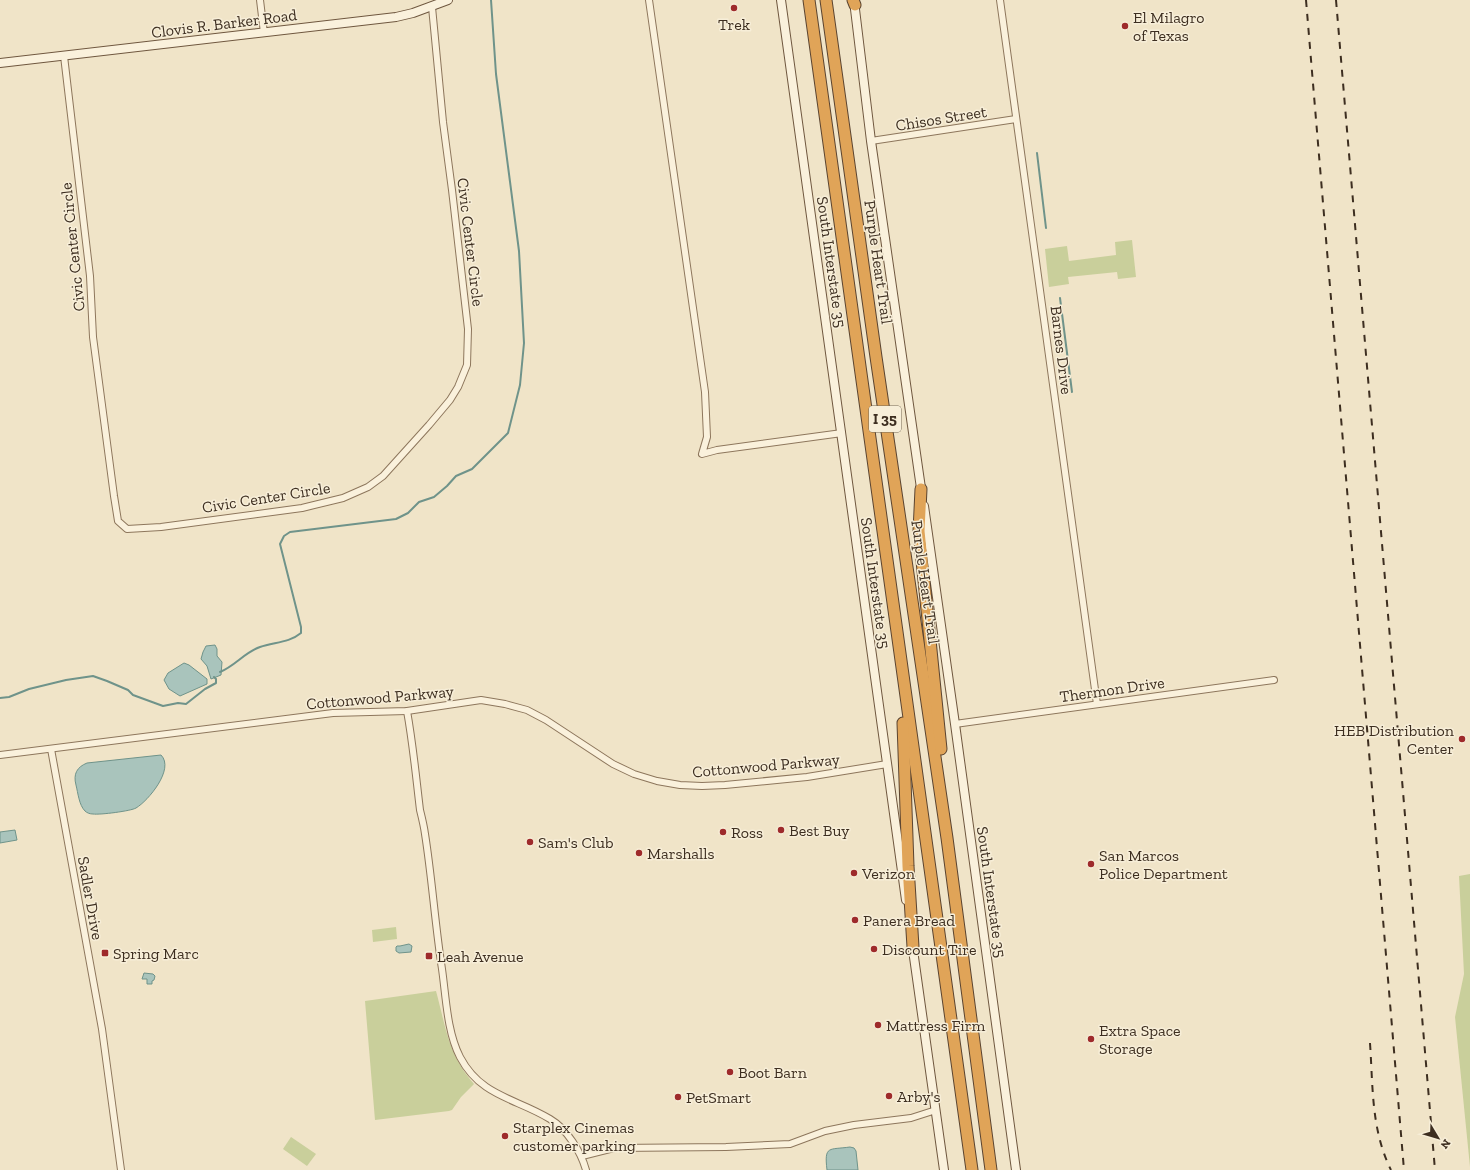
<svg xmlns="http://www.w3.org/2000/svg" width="1470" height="1170" font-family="'Zilla Slab',serif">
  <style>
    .green { fill: #c9cf9b }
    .water { fill: #a9c4bc; stroke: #6f938a }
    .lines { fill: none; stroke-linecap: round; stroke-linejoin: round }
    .stream { stroke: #6f938a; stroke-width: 2 }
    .street-casing { stroke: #8d765c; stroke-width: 8 }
    .secondary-casing { stroke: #6f573f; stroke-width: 10 }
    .highway-casing { stroke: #5b4430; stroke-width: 13 }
    .street { stroke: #faf1dc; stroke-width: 6 }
    .secondary { stroke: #faf1dc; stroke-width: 8 }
    .highway { stroke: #e0a458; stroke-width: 11 }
    .rail { stroke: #3d2e20; stroke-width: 2; stroke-dasharray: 7 7; stroke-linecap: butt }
    .poi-dot { fill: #9e2a2b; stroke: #f7eed8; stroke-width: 1.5 }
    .labels { text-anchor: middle; stroke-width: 3; stroke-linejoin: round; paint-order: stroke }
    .shield { fill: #f7eed8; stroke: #756857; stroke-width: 1 }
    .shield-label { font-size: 15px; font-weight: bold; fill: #3d2e20 }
    .poi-label { font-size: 16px; fill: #3d2e20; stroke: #f7eed8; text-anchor: start }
    .street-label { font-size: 16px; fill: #3d2e20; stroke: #f7eed8 }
  </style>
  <rect width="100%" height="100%" fill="#f0e4c8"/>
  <g class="green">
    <path d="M1132,240L1136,277L1118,279L1117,272L1068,277L1069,284L1049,287L1045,249L1067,246L1069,261L1116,255L1115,242Z"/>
    <path d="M1470,874V1167L1455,1017L1464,974L1459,876Z"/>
    <path d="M396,927L397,939L373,942L372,930Z"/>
    <path d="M436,991C446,1028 448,1054 474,1084L461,1097L452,1110L449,1111L375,1120L365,1001Z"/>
    <path d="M291,1137L316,1154L307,1166L283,1149Z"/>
  </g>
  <g class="water">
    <path d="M215,645L217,649V656L222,662L221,675L211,679L207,666L201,659L203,652L206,646Z"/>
    <path d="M184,663L189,665L207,679V684L180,696L169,689L164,680L168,673Z"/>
    <path d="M161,755C175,769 148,801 136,808C131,811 100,815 93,814C90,814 87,813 85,811C79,805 78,793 76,785C73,774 77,767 87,763Z"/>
    <path d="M15,830L17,840L0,843V832Z"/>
    <path d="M409,944L412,946L411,952L399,953L396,951V947L397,946H400Z"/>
    <path d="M144,973L153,974L155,976L154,980L152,981V984H147V979H142Z"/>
    <path d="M850,1147L854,1148L856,1151L858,1170H827C824,1145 829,1150 850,1147Z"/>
  </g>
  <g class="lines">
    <g class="stream">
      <path d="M1037,153L1046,228"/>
      <path d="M1060,298L1072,392"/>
      <path d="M220,672C235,666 245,652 260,647C274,642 289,643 301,633V627L280,544L284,536L290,532L396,519L408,513L419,502L434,497L447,486L456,476L472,469L508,433L520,385L524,343L519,251L496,74L491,0"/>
      <path d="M0,698L9,697L29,689L66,680L93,676L107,681L128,690L133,695L163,706L178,703L186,704L205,689L216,683V679L214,677"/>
    </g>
    <g class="street-casing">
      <g id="street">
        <path d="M260,0L264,33"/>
        <path d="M649,0L705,392L707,437L702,454L717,450L842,433"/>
        <path d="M1000,0L1097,704"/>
        <path d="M64,56L90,276L93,337L114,496L118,521L127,529L161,527L302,508L343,498L368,487L383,476L429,425L450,400L458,387L467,365L468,329L452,190L443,122L432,7"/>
        <path d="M871,141L1016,119"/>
        <path d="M407,711C413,744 416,777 420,810C422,818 424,826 425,834C432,878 435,924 442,969C446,997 447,1032 460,1057C481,1097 516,1098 550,1119C567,1129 581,1152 586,1170"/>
        <path d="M955,724L1274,680"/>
        <path d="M51,749L102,1029L121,1170"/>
        <path d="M0,755L333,713L407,711L481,700L505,704L527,710L546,720L613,764L634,774L657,781L680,785L702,786L725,785L807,777L887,764"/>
        <path d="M582,1156L614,1148L726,1147L790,1144L825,1131L854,1125L911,1118L936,1110"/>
      </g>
    </g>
    <g class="secondary-casing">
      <g id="secondary">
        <path d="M781,0L906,900"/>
        <path d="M854,1L871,141L922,495"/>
        <path d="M0,63L396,17L413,13L448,0"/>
        <path d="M924,506L955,724L1016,1170"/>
        <path d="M912,943L944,1170"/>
      </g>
    </g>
    <g class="highway-casing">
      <g id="highway">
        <path d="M809,0L972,1170"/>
        <path d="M826,0L876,357L947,838L991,1170"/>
        <path d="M853,0L855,5"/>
        <path d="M921,489L919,531L941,749"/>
        <path d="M903,723L908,866L913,947"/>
      </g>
    </g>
    <use href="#street" class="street"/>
    <use href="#secondary" class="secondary"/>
    <use href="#highway" class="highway"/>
    <g class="rail">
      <path d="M1306,0L1404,1170"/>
      <path d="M1336,0L1435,1170"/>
      <path d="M1370,1043C1373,1086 1371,1130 1391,1170"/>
    </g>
  </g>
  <g class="poi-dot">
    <circle cx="734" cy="8" r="4"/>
    <circle cx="1125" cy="26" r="4"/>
    <circle cx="1462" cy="739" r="4"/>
    <circle cx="781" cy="830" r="4"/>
    <circle cx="723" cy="832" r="4"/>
    <circle cx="530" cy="842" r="4"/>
    <circle cx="639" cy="853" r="4"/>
    <circle cx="1091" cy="864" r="4"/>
    <circle cx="854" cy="873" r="4"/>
    <circle cx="855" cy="920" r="4"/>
    <circle cx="874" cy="949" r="4"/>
    <rect x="101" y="949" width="8" height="8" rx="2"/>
    <rect x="425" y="952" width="8" height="8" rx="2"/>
    <circle cx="878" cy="1025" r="4"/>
    <circle cx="1091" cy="1039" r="4"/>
    <circle cx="730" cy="1072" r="4"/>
    <circle cx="889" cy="1096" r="4"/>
    <circle cx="678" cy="1097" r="4"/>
    <circle cx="505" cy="1136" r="4"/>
  </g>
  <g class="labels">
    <rect class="shield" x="869" y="406" width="32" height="26" rx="3"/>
    <g class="shield-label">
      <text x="885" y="424">I 35</text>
    </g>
    <g class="poi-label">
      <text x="1133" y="23">El Milagro<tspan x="1133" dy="18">of Texas</tspan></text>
      <text x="734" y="30" text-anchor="middle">Trek</text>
      <text x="1454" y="736" text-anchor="end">HEB Distribution<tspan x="1454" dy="18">Center</tspan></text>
      <text x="789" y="836">Best Buy</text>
      <text x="731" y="838">Ross</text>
      <text x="538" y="848">Sam's Club</text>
      <text x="647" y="859">Marshalls</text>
      <text x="1099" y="861">San Marcos<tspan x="1099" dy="18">Police Department</tspan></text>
      <text x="862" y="879">Verizon</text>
      <text x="863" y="926">Panera Bread</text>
      <text x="882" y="955">Discount Tire</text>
      <text x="113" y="959">Spring Marc</text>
      <text x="437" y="962">Leah Avenue</text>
      <text x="886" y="1031">Mattress Firm</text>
      <text x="1099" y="1036">Extra Space<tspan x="1099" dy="18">Storage</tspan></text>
      <text x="738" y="1078">Boot Barn</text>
      <text x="897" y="1102">Arby's</text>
      <text x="686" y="1103">PetSmart</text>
      <text x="513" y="1133">Starplex Cinemas<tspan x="513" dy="18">customer parking</tspan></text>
    </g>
    <g class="street-label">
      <text transform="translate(224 23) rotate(-7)" y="6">Clovis R. Barker Road</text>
      <text transform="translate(941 118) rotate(-9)" y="6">Chisos Street</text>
      <text transform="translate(471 242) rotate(83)" y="6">Civic Center Circle</text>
      <text transform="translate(72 247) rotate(-96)" y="6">Civic Center Circle</text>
      <text transform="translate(832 262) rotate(82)" y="6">South Interstate 35</text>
      <text transform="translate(879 262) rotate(82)" y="6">Purple Heart Trail</text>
      <text transform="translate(1062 350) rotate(83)" y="6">Barnes Drive</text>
      <text transform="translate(266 497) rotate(-9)" y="6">Civic Center Circle</text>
      <text transform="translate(926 582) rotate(82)" y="6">Purple Heart Trail</text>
      <text transform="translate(876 583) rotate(82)" y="6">South Interstate 35</text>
      <text transform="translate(1112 689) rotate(-8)" y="6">Thermon Drive</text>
      <text transform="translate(380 697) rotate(-5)" y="6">Cottonwood Parkway</text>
      <text transform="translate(766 765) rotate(-5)" y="6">Cottonwood Parkway</text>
      <text transform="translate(992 892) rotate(82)" y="6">South Interstate 35</text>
      <text transform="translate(91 898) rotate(80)" y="6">Sadler Drive</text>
    </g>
  </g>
  <g transform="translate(1438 1138) rotate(128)" stroke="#f7eed8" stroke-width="3" paint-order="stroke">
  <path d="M0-3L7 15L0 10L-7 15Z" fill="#3d2e20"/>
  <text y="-6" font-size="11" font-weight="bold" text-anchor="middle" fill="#3d2e20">N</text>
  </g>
</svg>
